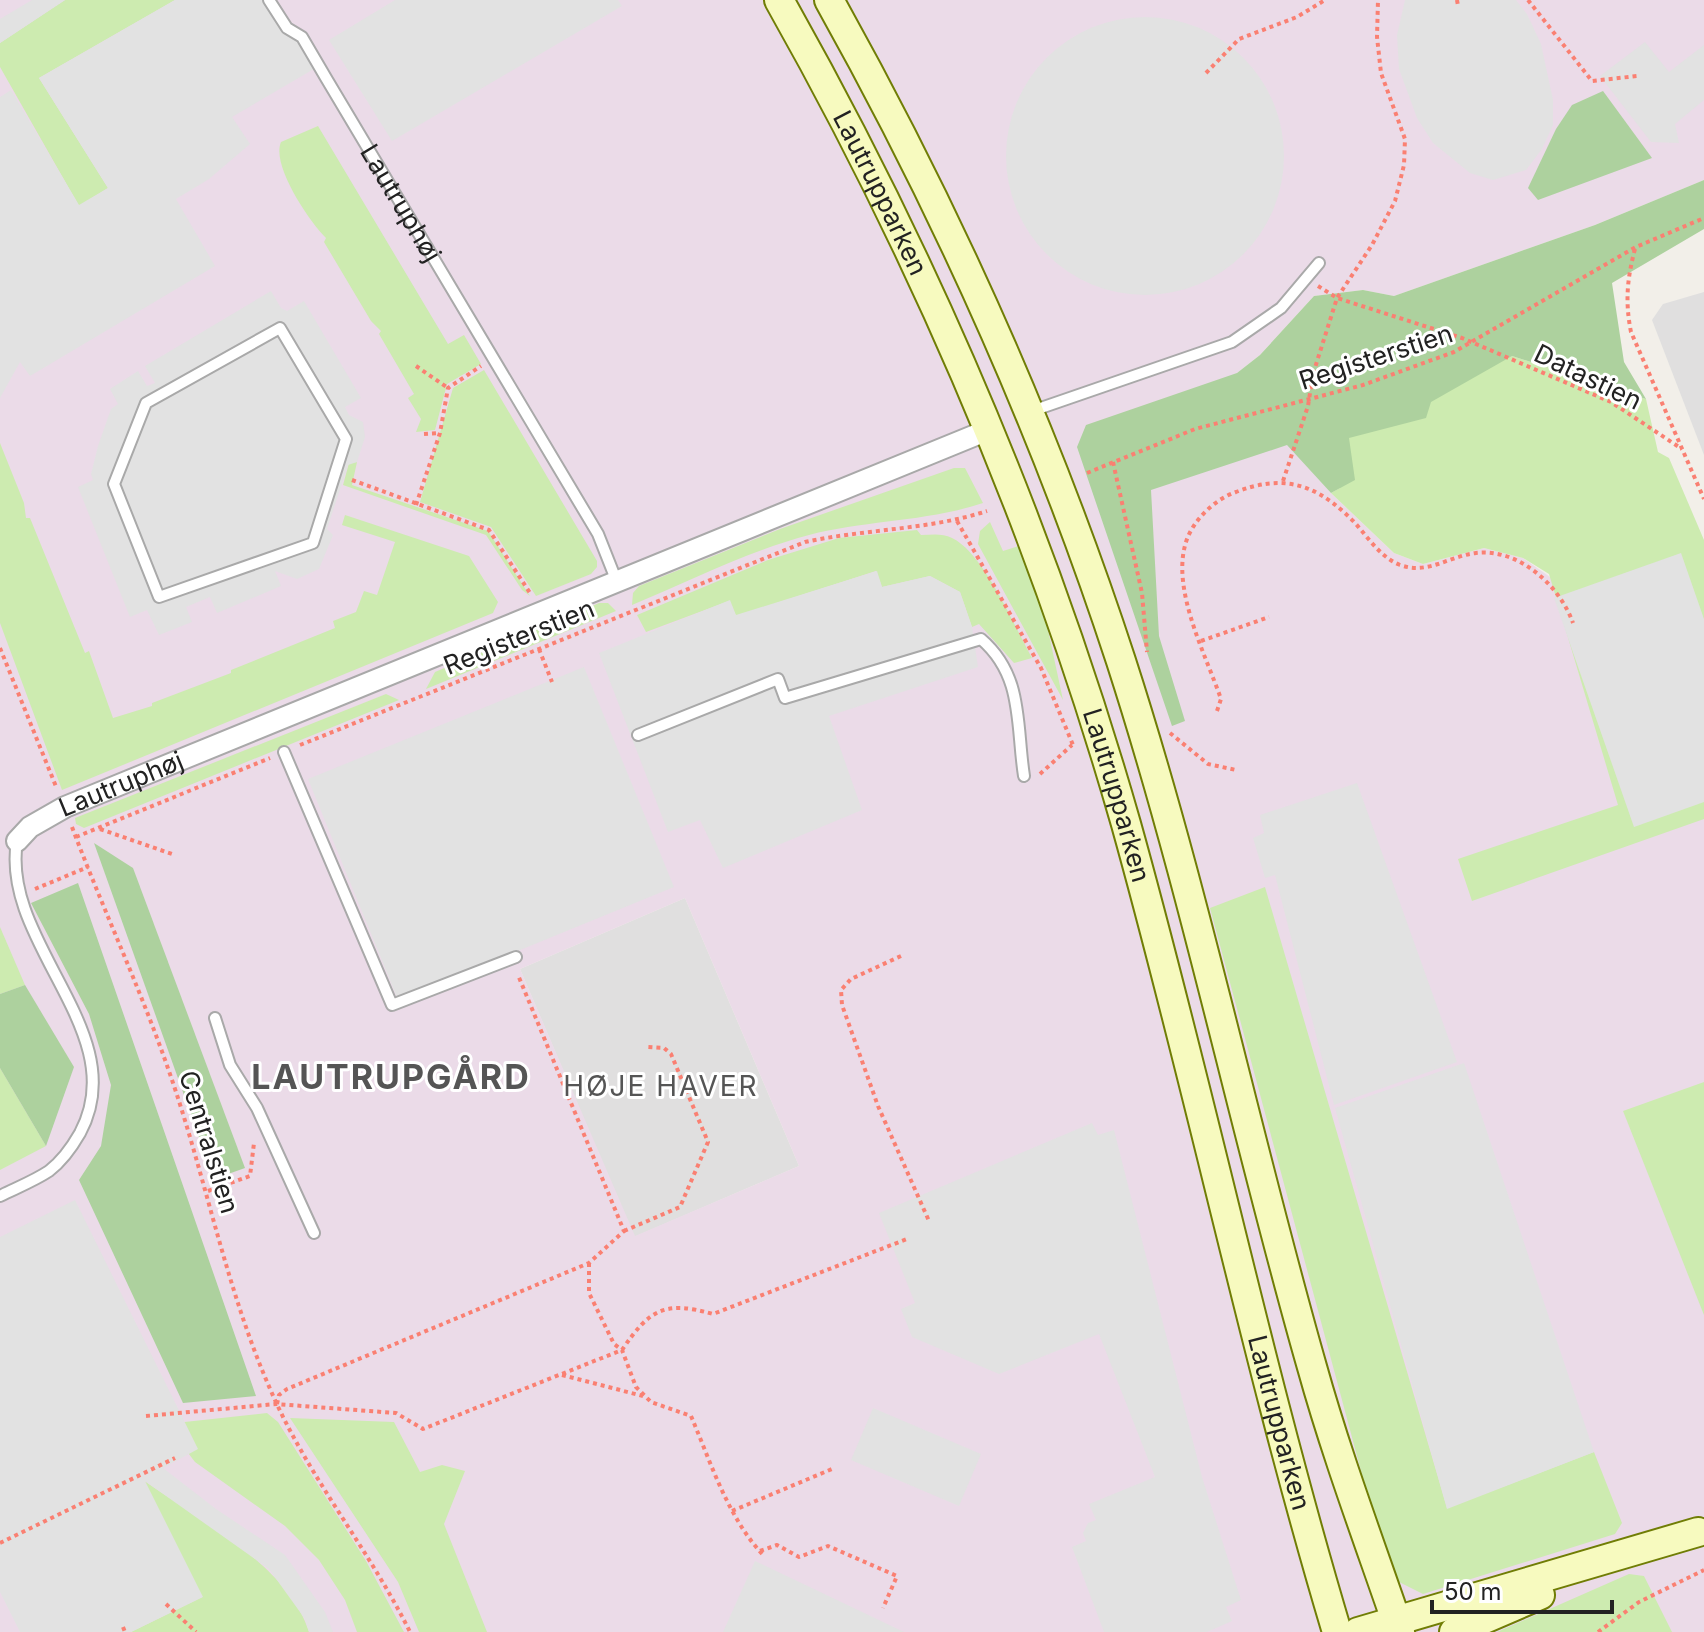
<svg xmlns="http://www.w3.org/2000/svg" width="1704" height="1632" font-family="Inter,sans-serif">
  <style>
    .residential { fill: #e0dfdf }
    .industrial { fill: #ebdbe8; fill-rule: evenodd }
    .grass { fill: #cdebb0 }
    .forest { fill: #add19e }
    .parking { fill: #e2e2e2 }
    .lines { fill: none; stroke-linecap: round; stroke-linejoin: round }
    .lane-casing { stroke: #a9a9a9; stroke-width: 14 }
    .street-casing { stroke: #a9a9a9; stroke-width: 24 }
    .secondary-casing { stroke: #707d05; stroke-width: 32 }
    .path { stroke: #fa8072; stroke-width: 4; stroke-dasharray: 4 4; stroke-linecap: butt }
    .lane { stroke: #fff; stroke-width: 10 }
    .street { stroke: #fff; stroke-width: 20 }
    .secondary { stroke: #f7fabf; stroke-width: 28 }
    .labels { text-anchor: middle; stroke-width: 6; stroke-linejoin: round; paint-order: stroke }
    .street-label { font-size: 26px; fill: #222; stroke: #fff }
    .neighbourhood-label { font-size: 28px; letter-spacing: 2px; fill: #555; stroke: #fff }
    .district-label { font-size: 34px; font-weight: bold; letter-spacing: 2px; fill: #555; stroke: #fff }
  </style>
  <rect width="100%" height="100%" fill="#f2efe9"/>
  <g class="residential">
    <path d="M1704,292V455L1652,320L1663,304Z"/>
    <path d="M685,898L799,1166L634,1237L520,969Z"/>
  </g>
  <path class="industrial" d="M0,0H1704V180L1595,225L1394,296L1363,290L1314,296L1260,355L1237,373L1287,444L1331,493L1394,553L1423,564L1484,548L1523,558L1570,591L1704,619V1632H0ZM685,898L799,1166L635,1236L520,969Z"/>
  <g class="grass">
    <path d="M65,0H175L39,78L108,188L79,206L0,67V43Z"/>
    <path d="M318,126L448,344L464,335L481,364L447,384L435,430L416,432L421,419L408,398L414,394L379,334L381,331L371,321L324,242L326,238C309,221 271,165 281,142Z"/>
    <path d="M1512,356L1646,399L1658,452L1669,458L1704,540V819L1472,901L1458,859L1618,805L1549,574L1523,558L1484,548L1423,564L1394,553L1331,493L1340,488L1279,418Z"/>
    <path d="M484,370L597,561V567L591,574L536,596L491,527L420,502L453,388Z"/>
    <path d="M0,443L24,503L26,518H30L85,653L89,651L113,718L152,706V703L231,673V670L335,628L333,621L356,612L364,591L377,595L395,542L342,525L345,515L469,556L498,602L493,613L62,790L0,623Z"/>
    <path d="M357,462L352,485L488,531L530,596L522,590L486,535L343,485L349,463Z"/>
    <path d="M954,468H965L983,503C926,522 866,520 809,535C748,551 690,581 632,605L633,593L639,586L780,529Z"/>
    <path d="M990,522L1003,551L1019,546L1045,616L1063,700L978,544L980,531Z"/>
    <path d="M917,530L921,535C932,535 942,533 952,538C984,553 1014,626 1032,658L1014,663L979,624L972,627L960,592L930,576L882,587L876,571L736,616L729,601L646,632L637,615L768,560L839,538Z"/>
    <path d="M599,603H608L616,611L426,689L435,672Z"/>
    <path d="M386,694L399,700L84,828L76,824L75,818Z"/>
    <path d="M1265,887L1447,1508L1594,1452L1622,1523L1615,1534L1423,1594L1399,1582L1386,1564L1210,908Z"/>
    <path d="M0,927L25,985L0,994Z"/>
    <path d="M0,1068L46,1146L0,1170Z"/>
    <path d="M1704,1082V1315L1623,1111Z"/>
    <path d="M267,1413L278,1422L366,1561L404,1632H357L345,1600L319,1560L285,1526L195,1462L166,1424Z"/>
    <path d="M290,1418L394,1422L420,1472L442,1465L465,1471L444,1524L487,1632H419L398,1582Z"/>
    <path d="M143,1480C197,1518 289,1566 309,1632H131L202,1597Z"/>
    <path d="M1629,1574L1644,1576L1672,1632H1497Z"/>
  </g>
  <g class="forest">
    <path d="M1603,91L1652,158L1538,200L1528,188L1556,129L1572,105Z"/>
    <path d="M1704,180V229L1612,283L1624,362L1646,399L1512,356L1431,402L1426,418L1349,438L1355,480L1331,493L1287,445L1151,490L1159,636L1185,721L1172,726L1077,447L1086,425L1237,373L1260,355L1314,296L1363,290L1394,296L1595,225Z"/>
    <path d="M94,843L133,868L245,1168L214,1179Z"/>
    <path d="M78,883L256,1396L183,1403L79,1180L101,1146L111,1085L89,1014L31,903Z"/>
    <path d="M25,985L74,1067L46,1146L0,1068V994Z"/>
  </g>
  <g class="parking">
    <path d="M32,0H65L0,43V19Z"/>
    <path d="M175,0H270L319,66L232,117L250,144L209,179L176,199L215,266L30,376L20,362L0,398V97L11,90L79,205L108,188L39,78Z"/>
    <path d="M395,0H618L622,6L392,141L329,40Z"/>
    <path d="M1405,0H1516L1527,14L1541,44L1553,100V125L1542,149L1526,170L1493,180L1470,173L1433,143L1417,118L1399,69L1397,35Z"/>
    <circle cx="1145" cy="156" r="139"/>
    <path d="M1645,42L1669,72L1704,45V100L1675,124L1679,143L1651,142L1600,76Z"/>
    <path d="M271,291L281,308L287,311L304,301L361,398L345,407L349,415L363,422L365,437L357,462L348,465L327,529L333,535L319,569L297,579L275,571L281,586L217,613L210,597L186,607L192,622L159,635L147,610L130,617L78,487L93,480L91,474L98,446L111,409L118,404L110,389L138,371L147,386L155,383L145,366Z"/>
    <path d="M1681,553L1704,619V802L1634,827L1554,598Z"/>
    <path d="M877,571L882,587L930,576L960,592L972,627L978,667L829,716L862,810L723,868L700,820L668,832L599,653L730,600L736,615Z"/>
    <path d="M584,667L674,887L398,1000L308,779Z"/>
    <path d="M1357,783L1457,1062L1334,1105L1275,875L1265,878L1253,838L1264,833L1260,815Z"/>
    <path d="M1464,1063L1594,1452L1447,1509L1335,1108Z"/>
    <path d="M1092,1123L1098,1135L1114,1130L1202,1477L1241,1600L1226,1607L1232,1621L1207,1632H1104L1072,1547L1086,1541L1083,1533L1088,1523L1096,1520L1089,1504L1155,1477L1099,1334L999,1374L912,1337L901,1309L915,1303L879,1213Z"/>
    <path d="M75,1200L198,1449L163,1468L216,1509L285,1555L325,1612L333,1632H309L305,1619L269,1569L145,1481L203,1597L131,1632H20L0,1592V1237Z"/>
    <path d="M873,1408L981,1454L959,1506L851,1460Z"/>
    <path d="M755,1561L904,1632H723Z"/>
  </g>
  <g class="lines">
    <g class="lane-casing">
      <g id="lane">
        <path id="s1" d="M269,0L287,28L302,37L326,78L598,534L617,582"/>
        <path d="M280,328L346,439L313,543L159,597L114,484L146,403Z"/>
        <path d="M1032,411L1232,342L1281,308L1319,263"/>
        <path d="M638,735L778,679L785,698L981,639C1024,676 1016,725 1024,776"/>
        <path d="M284,752L392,1005L516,957"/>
        <path d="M215,1018L230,1065L257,1108L314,1233"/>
        <path d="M0,1196C16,1188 34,1181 49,1171C62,1161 72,1147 80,1133C134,1033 0,944 17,841"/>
      </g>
    </g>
    <g class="street-casing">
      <g id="street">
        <path id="s2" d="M17,841L30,827L65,807L988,430"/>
      </g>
    </g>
    <g class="secondary-casing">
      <g id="secondary">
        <path id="s3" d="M779,0C926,260 1044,537 1126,824C1201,1092 1257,1365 1337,1632"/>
        <path d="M829,0C947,211 1046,431 1121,661C1196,893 1245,1133 1312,1367C1337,1457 1370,1544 1400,1632"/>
        <path d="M1358,1632L1698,1532"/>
        <path d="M1454,1632L1540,1595"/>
      </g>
    </g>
    <g class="path">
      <path d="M1457,0L1458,6"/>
      <path d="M1528,0L1592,81L1637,76"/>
      <path d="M1206,73L1239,39L1297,17L1325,0"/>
      <path d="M1635,249C1627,279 1625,302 1631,332L1704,499"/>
      <path d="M1318,286L1337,298L1462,338L1611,402L1682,449"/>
      <path d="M416,366L448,388"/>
      <path d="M424,434L440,433"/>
      <path d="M1113,462L1142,593L1147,652"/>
      <path d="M1087,473L1195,429L1363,385L1454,352L1636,247L1704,218"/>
      <path d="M352,480L489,530L530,593"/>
      <path d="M1283,481L1308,406L1313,374L1337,298L1372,245L1395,201L1404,165L1405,139L1381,73L1377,37L1378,0"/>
      <path d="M416,505L440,433L448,388L481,366"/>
      <path d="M957,521L1041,668L1073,745"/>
      <path d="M1201,641L1269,617"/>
      <path d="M0,648L57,789"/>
      <path d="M539,649L552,682"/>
      <path d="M1217,711L1221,699C1205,653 1171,589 1186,542C1193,520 1215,499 1236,492C1280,475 1312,482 1347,515C1364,530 1377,556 1400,565C1428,575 1449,556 1476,553C1519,548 1560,586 1573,623"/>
      <path d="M1170,733L1208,764L1236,770"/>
      <path d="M300,745L805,542C865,529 929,530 987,511"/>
      <path d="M1040,774L1072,745"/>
      <path d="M72,827C104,912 143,994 172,1080C207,1183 227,1292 271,1391C307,1475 369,1549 410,1632"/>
      <path d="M100,829L172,854"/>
      <path d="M76,837L270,758"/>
      <path d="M35,889L88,867"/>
      <path d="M901,956L851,979L841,990L842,1005L878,1106L929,1221"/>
      <path d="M208,1191L250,1176L254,1143"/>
      <path d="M624,1231L680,1207L708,1142L671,1054L664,1048L648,1047"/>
      <path d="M589,1263V1293L614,1344L622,1350L636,1387L651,1402L691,1416C711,1463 728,1518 764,1556"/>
      <path d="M562,1375L643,1396"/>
      <path d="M277,1404L279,1395L287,1389L589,1263L624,1231L518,975"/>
      <path d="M146,1416L276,1404L396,1413L423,1429L622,1350C649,1310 664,1300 713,1314L907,1239"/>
      <path d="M732,1511L832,1469"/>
      <path d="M0,1543L175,1458"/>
      <path d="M760,1551L777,1545L799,1557L828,1546L897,1576L883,1608"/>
      <path d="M166,1604L196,1632"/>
      <path d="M123,1627L125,1632"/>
      <path d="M1598,1632L1639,1602L1704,1570"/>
    </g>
    <use href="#lane" class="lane"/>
    <use href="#street" class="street"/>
    <use href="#secondary" class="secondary"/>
  </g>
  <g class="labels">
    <g class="street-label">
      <text dy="9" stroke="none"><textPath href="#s3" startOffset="218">Lautrupparken</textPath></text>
      <text dy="9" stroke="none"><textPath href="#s1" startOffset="244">Lautruphøj</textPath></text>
      <text transform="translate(1376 357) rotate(-18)" y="9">Registerstien</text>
      <text transform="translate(1588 377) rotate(26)" y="9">Datastien</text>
      <text transform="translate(519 637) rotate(-22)" y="9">Registerstien</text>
      <text dy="9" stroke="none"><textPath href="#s2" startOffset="120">Lautruphøj</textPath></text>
      <text dy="9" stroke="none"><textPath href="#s3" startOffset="866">Lautrupparken</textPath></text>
      <text transform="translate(209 1142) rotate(73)" y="9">Centralstien</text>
      <text dy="9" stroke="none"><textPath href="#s3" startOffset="1514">Lautrupparken</textPath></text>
    </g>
    <g class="neighbourhood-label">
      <text x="661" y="1096">HØJE HAVER</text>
    </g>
    <g class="district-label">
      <text x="391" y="1089">LAUTRUPGÅRD</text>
    </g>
  </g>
  <path d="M1432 1600v12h180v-12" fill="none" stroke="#222222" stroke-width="4"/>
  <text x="1444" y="1600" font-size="24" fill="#222222" stroke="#ffffff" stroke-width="6" paint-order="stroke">50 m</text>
</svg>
